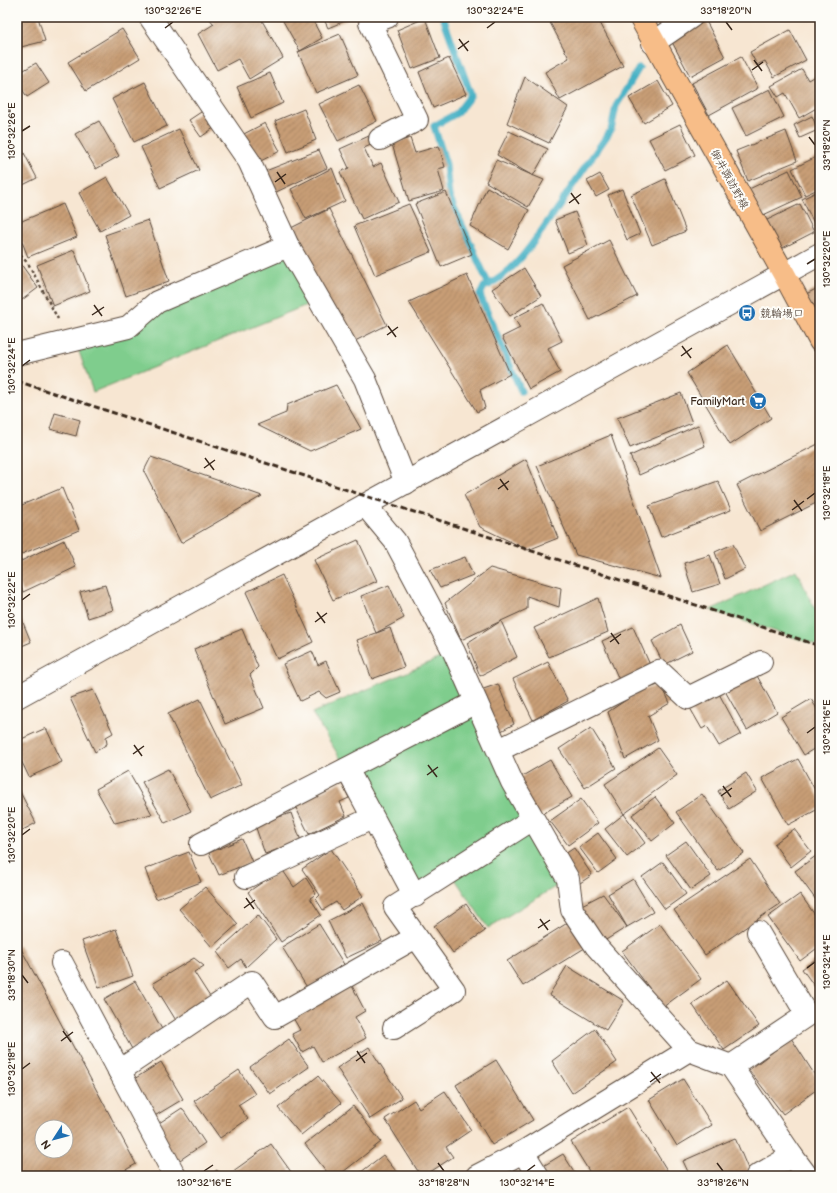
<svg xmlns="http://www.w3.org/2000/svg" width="837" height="1193" font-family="'Balsamiq Sans','Klee One',sans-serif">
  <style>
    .grass { fill: #7fcd8d; stroke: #5d7c56 }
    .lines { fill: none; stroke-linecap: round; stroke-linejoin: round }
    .stream { stroke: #46b1c5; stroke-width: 7 }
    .building { fill: url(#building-hatch); fill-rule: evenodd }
    .minor-casing { stroke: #574639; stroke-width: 24 }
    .major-casing { stroke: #574639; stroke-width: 24 }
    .path { stroke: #574639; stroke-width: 2.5; stroke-dasharray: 3 3; stroke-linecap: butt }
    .minor { stroke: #fff; stroke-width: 22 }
    .major { stroke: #f7bd88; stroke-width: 22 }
    .rail { stroke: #3b2a1e; stroke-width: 3; stroke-dasharray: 6 3; stroke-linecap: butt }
    .ticks { fill: none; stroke: #3b2a1e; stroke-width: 1.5 }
    .labels { text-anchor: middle; stroke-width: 4; stroke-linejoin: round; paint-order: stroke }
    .street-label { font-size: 11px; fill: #3b2a1e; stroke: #fdfcf7 }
    .poi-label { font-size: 11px; fill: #3b2a1e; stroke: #fdfcf7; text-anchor: start }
    .neatline { fill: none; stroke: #3b2a1e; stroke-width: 1.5 }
    .ticks-label { font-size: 10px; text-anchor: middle; fill: #3b2a1e }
  </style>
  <defs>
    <pattern id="building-hatch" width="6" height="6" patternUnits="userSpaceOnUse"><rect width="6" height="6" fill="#c89e76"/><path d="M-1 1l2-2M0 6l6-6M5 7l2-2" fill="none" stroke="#a48160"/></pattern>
  </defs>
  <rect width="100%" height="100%" fill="#fdfcf7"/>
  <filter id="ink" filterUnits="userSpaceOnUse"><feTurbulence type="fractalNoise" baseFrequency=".025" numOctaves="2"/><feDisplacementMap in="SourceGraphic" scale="8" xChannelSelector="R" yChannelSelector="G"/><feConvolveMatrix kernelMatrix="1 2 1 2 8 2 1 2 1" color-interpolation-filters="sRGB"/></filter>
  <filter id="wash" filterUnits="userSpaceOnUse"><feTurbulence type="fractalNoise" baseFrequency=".012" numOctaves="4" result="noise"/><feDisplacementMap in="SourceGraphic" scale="16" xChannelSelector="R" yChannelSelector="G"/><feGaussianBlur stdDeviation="0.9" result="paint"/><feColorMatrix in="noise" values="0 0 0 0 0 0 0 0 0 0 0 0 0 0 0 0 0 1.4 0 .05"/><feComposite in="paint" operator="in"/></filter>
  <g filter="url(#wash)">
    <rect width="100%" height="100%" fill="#f7e6d2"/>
    <g class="grass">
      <path d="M288,246L319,300L93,392L75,340Z"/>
      <path d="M796,570L820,619V646L710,610Z"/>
      <path d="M454,652L568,879L488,928L451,873L415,896L347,769L312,713Z"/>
    </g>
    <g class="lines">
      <g class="stream">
        <path d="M443,17L471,95L457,113L434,126L446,164L449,196L489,285"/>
        <path d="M521,391L480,295L484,287C517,273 540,232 560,204C577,179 594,154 611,130L616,106L639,68"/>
      </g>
    </g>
    <g id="blocks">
      <g class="building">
        <path d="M17,17H38L45,41L17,48Z"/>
        <path d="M208,17H260L283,58L249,79L238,59L217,70L198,34L214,24Z"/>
        <path d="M289,17H311L322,38L300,51L283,21Z"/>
        <path d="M323,17H345L347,20L328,28Z"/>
        <path d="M547,17H597L623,66L560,100L545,72L569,58Z"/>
        <path d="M425,18L440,58L412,69L397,30Z"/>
        <path d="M706,21L725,57L690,76L671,40Z"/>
        <path d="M122,29L140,58L86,91L68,62Z"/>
        <path d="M790,30L806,60L774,77L765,61L757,65L750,52Z"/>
        <path d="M340,34L358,75L316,93L298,52Z"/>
        <path d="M741,57L758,88L709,115L692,83Z"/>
        <path d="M449,58L466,94L433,108L419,72Z"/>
        <path d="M36,63L49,83L27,97L17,81V74Z"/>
        <path d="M802,69L808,80L820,73V106L799,118L785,93L778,97L771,86Z"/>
        <path d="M270,73L283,103L251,118L237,87Z"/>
        <path d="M525,77L568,107L549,143L507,123Z"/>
        <path d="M658,81L672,106L644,123L629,98Z"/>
        <path d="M145,82L167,126L134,142L112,99Z"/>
        <path d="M359,85L377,121L338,141L319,104Z"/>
        <path d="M770,89L784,117L746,136L732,108Z"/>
        <path d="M304,109L316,140L288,152L275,121Z"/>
        <path d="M204,110L215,127L201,137L189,120Z"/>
        <path d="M812,116L818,130L800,138L794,125Z"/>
        <path d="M99,121L119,156L96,169L75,134Z"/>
        <path d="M265,123L280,151L255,164L240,136Z"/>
        <path d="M680,124L695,155L665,170L649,139Z"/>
        <path d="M179,129L199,170L160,188L141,147Z"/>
        <path d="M509,131L548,149L533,176L497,155Z"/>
        <path d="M786,131L797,161L748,181L736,151Z"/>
        <path d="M369,136L373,144L364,148L373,167L381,163L399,202L362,219L340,172L349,168L340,149Z"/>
        <path d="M410,138L415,153L439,146L445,167L438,169L444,191L409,201L392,144Z"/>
        <path d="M319,150L327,168L274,193L263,172Z"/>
        <path d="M23,151L37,178L17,188V154Z"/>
        <path d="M818,156L820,159V188L805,195L792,169Z"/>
        <path d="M496,160L544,180L528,207L486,182Z"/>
        <path d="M332,168L345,201L306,219L291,189Z"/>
        <path d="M789,170L802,197L759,217L747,190Z"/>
        <path d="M600,174L609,190L596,197L587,181Z"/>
        <path d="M107,177L129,215L100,231L79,193Z"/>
        <path d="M665,179L686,231L652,245L631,195Z"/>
        <path d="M487,187L529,210L508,249L470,226Z"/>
        <path d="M622,189L640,234L627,240L608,195Z"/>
        <path d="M820,190V227L817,229L802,199Z"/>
        <path d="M446,192L472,254L441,267L415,204Z"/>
        <path d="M63,204L77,237L28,257L17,229V223Z"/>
        <path d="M409,204L431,252L375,275L354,226Z"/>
        <path d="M800,204L814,232L777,251L763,222Z"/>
        <path d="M329,209L387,325L347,345L289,229Z"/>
        <path d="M575,212L588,245L568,253L555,220Z"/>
        <path d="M148,220L169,281L126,296L105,235Z"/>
        <path d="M609,240L637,296L590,320L562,265Z"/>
        <path d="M74,250L90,291L53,306L37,265Z"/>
        <path d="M18,260L38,288L22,300L17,292V261Z"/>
        <path d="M524,268L541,296L510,316L492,289Z"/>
        <path d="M467,275L510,374L480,390L485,408L477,412L409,302Z"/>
        <path d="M820,287V326L804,295Z"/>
        <path d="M543,303L562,341L548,348L560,372L529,389L502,337L520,328L514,318Z"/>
        <path d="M728,345L771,418L730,445L687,373Z"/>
        <path d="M336,385L361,429L310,451L257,425L286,413L287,405Z"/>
        <path d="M681,393L692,423L630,448L617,418Z"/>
        <path d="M55,413L80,420L76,436L50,429Z"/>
        <path d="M698,425L705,446L639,475L630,456Z"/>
        <path d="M611,435L661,578L576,555L537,466Z"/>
        <path d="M818,444L820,449V501L760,531L737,485Z"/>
        <path d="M151,457L262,496L181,543L144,471Z"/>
        <path d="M526,459L558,538L528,550L480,527L464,495Z"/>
        <path d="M718,481L731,510L661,537L649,506Z"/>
        <path d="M62,488L79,530L17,556V507Z"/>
        <path d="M64,540L76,567L23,592L17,579V563Z"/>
        <path d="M358,540L377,581L333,600L314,560Z"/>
        <path d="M733,544L745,569L725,579L715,552Z"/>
        <path d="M710,555L720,584L693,592L684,563Z"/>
        <path d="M465,557L473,575L440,588L430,570Z"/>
        <path d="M490,568L561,588L559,607L527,596V609L501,621L517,657L480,676L467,643L501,621L461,640L445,603Z"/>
        <path d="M282,575L313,642L277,659L246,592Z"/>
        <path d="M105,585L113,610L88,618L80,592Z"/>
        <path d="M389,585L404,618L376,633L361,596Z"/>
        <path d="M598,598L608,632L549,657L534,628Z"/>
        <path d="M17,608L31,642L17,648Z"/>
        <path d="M680,625L692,651L664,665L652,641Z"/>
        <path d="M633,627L651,667L620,682L602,641Z"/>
        <path d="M390,628L404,667L372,679L357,640Z"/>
        <path d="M242,629L258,667L250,675L264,708L225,724L194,649Z"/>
        <path d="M312,651L318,665L326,661L340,692L326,698L319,692L300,701L283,664Z"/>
        <path d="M548,662L568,701L533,720L513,679Z"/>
        <path d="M756,674L777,712L747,730L725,691Z"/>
        <path d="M498,684L514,724L492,736L472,693Z"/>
        <path d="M661,684L670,703L648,716L658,740L625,759L608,712L638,692Z"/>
        <path d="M93,690L113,733L106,737L107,744L95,752L70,698Z"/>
        <path d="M718,692L741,734L719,746L707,726L702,729L690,708Z"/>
        <path d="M200,699L242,785L210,800L168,714Z"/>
        <path d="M811,699L820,714V745L804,755L781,717Z"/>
        <path d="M46,728L62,762L29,777L17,752V741Z"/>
        <path d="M591,728L616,768L585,788L559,749Z"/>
        <path d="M658,748L677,775L624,814L605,784Z"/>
        <path d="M798,759L820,799V808L788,825L762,778Z"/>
        <path d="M550,760L572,797L533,819L512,782Z"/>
        <path d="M168,769L191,811L165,823L142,782Z"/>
        <path d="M128,771L152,814L115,823L96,789Z"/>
        <path d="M746,773L757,791L729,809L718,791Z"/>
        <path d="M341,782L349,798L340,802L346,816L309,834L294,804Z"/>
        <path d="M17,786L36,823L17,833Z"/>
        <path d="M702,794L744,853L718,871L676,812Z"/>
        <path d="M655,797L675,823L652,841L632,815Z"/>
        <path d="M581,799L598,823L568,845L550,821Z"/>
        <path d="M291,813L301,841L265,854L255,825Z"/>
        <path d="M624,814L645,843L627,857L605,829Z"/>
        <path d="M794,829L811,851L791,867L774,844Z"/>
        <path d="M598,833L617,859L598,873L579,847Z"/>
        <path d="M242,839L252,862L219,875L209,853Z"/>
        <path d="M686,841L711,876L691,890L666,855Z"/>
        <path d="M574,848L592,875L580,883L562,856Z"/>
        <path d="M331,849L363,896L342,910L336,902L323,910L316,899L320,895L302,869Z"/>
        <path d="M189,852L201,882L156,899L145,869Z"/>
        <path d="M820,853V898L816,900L795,871Z"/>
        <path d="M750,859L780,904L705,955L674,910Z"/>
        <path d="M663,862L686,894L665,909L642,877Z"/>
        <path d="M282,869L294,887L306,878L316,894L310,898L321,915L281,942L248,892Z"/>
        <path d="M633,879L653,912L627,927L596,946L572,910L603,894L627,927L608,894Z"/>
        <path d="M205,887L238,924L212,947L179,909Z"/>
        <path d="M800,894L820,922V946L800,961L768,917Z"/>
        <path d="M363,903L382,941L346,958L328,921Z"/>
        <path d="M466,904L485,931L453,953L434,926Z"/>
        <path d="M258,915L276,939L246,967L241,959L229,968L217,952Z"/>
        <path d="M572,920L588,946L523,986L507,961Z"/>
        <path d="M319,924L345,966L308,989L282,947Z"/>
        <path d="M660,924L701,979L663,1007L622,951Z"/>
        <path d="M116,929L133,976L99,988L82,941Z"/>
        <path d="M19,945L136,1164L115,1176H17V946ZM42,1127H66V1151H42Z"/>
        <path d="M820,956V994L802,969Z"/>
        <path d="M194,958L204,966L194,972L212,1000L177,1022L153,983Z"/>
        <path d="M567,966L624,1001L606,1030L549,995Z"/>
        <path d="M727,980L759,1026L724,1050L692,1004Z"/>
        <path d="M135,981L163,1031L132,1049L104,999Z"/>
        <path d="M351,984L365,1011L355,1017L366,1038L322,1062L313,1046L302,1052L292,1034L300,1030L292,1016Z"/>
        <path d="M595,1029L617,1062L572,1093L552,1061Z"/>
        <path d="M791,1038L820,1083V1087L783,1114L749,1070Z"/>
        <path d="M289,1039L309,1067L270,1094L250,1067Z"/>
        <path d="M369,1047L402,1098L370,1119L337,1068Z"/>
        <path d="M496,1060L533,1120L492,1145L456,1085Z"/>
        <path d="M161,1062L183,1099L153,1117L131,1081Z"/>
        <path d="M239,1070L255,1094L238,1105L248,1119L220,1138L194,1101Z"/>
        <path d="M318,1076L341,1103L301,1135L278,1108Z"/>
        <path d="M683,1079L712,1125L677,1146L649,1100Z"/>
        <path d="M445,1091L471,1130L446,1147L453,1157L424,1176H421L385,1119L414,1100L419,1108Z"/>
        <path d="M353,1106L381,1142L338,1176H330L305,1144Z"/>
        <path d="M628,1107L670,1175L668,1176H592L571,1142Z"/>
        <path d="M182,1108L205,1143L177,1162L153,1127Z"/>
        <path d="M735,1138L751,1176H690L683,1161Z"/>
        <path d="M271,1144L294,1176H230L229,1174Z"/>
        <path d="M563,1154L577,1176H538L535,1171Z"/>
        <path d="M383,1155L400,1176H356Z"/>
        <path d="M217,1170L220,1176H208Z"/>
      </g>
    </g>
  </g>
  <g filter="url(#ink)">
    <use href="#blocks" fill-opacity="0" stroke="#574639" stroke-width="1"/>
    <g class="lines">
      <g class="minor-casing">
        <g id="minor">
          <path d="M150,17L249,161L288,246L365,379L406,483"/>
          <path d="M653,43L691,17"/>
          <path d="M380,139L417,120L370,23L387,17"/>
          <path d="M17,354L128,327L157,302L288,246"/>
          <path d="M365,505L395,541L454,652L512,782L568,879L572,910L596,946L689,1050L731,1066L792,1156L807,1176"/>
          <path d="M17,697L820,254"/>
          <path d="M499,750L659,671L688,698L761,662"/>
          <path d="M347,769L415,896"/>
          <path d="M201,844L476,702"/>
          <path d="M246,877L372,818"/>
          <path d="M62,963L175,1176"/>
          <path d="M394,1028L454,990L395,907L533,819"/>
          <path d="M731,1066L807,1015L758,932"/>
          <path d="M119,1071L252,982L275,1017L416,937"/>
          <path d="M523,1152L538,1176"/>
          <path d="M477,1176L523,1152L689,1050"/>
          <path d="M757,1176L792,1156"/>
        </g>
      </g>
      <g class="major-casing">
        <path id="major" d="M640,17L784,274L820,341"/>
      </g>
      <path class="path" d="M17,250L29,265L58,319"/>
      <use href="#minor" class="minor"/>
      <use href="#major" class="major"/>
      <path class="rail" d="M17,381L820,646"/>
    </g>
  </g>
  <path class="ticks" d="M726,22L732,30M165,28L173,22M487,28L495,22M459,39L468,51M458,49L469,41M754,60L762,71M752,70L763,62M22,131L30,126M809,137L815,145M277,172L285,184M275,182L286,174M571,193L579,204M569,203L581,194M807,264L815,259M94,305L102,316M92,315L104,307M388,326L396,337M387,335L398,327M682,346L691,358M681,356L692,348M22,366L30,360M205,458L214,470M204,468L215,460M500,479L508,490M498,489L509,481M807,499L815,493M794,500L802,511M792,510L804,501M22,600L30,594M317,612L325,623M315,622L327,613M611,633L619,644M610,642L621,634M807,733L815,727M134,745L142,756M133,754L144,746M428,765L437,777M427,775L438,767M723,786L731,797M721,796L732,788M22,835L30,829M246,898L254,909M244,908L255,900M540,919L548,930M538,928L550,920M807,968L815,962M22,975L28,983M63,1031L71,1042M61,1041L73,1032M357,1051L365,1063M356,1061L367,1053M22,1069L30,1063M651,1072L660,1083M650,1082L661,1074M438,1163L444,1171M717,1163L723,1171M204,1171L213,1165M527,1171L535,1165"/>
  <defs>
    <g id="bus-disc" transform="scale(0.9)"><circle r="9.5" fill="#1f6fb2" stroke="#fdfcf7"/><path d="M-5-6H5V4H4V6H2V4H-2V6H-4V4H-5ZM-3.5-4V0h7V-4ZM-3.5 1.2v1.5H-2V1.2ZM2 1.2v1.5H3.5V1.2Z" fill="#fff"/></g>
    <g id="supermarket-disc" transform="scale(0.9)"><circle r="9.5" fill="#1f6fb2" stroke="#fdfcf7"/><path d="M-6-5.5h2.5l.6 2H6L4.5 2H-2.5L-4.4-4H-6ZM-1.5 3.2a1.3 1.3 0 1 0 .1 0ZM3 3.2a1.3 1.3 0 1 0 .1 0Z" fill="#fff"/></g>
  </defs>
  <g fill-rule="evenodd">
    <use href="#bus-disc" x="747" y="313"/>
    <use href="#supermarket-disc" x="758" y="401"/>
  </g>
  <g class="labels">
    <g class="street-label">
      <text transform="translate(730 179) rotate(61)" y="4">御井諏訪野線</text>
    </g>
    <g class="poi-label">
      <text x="760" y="317">競輪場口</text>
      <text x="745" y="405" text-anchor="end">FamilyMart</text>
    </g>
  </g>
  <rect width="837" height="1193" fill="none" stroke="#fdfcf7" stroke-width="44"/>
  <g transform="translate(54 1139) rotate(234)"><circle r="19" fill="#fdfcf7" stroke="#afa8a0"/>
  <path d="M0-3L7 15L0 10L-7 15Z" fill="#1f6fb2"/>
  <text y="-6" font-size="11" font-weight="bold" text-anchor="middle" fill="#3b2a1e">N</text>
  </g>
  <rect x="22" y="22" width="793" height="1149" class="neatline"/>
  <g class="ticks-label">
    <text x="173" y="14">130°32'26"E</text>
    <text x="495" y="14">130°32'24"E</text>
    <text x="726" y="14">33°18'20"N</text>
    <text transform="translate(11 131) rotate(-90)" y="4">130°32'26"E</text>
    <text transform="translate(826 145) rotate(-90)" y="4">33°18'20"N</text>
    <text transform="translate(826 259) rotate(-90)" y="4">130°32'20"E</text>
    <text transform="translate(11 366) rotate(-90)" y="4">130°32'24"E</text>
    <text transform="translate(826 493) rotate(-90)" y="4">130°32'18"E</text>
    <text transform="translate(11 600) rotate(-90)" y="4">130°32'22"E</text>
    <text transform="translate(826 727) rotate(-90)" y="4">130°32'16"E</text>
    <text transform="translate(11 835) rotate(-90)" y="4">130°32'20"E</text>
    <text transform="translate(826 962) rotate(-90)" y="4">130°32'14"E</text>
    <text transform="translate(11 975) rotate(-90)" y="4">33°18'30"N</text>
    <text transform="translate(11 1069) rotate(-90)" y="4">130°32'18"E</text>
    <text x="204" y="1186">130°32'16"E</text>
    <text x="444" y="1186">33°18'28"N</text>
    <text x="527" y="1186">130°32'14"E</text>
    <text x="723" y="1186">33°18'26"N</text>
  </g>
</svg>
